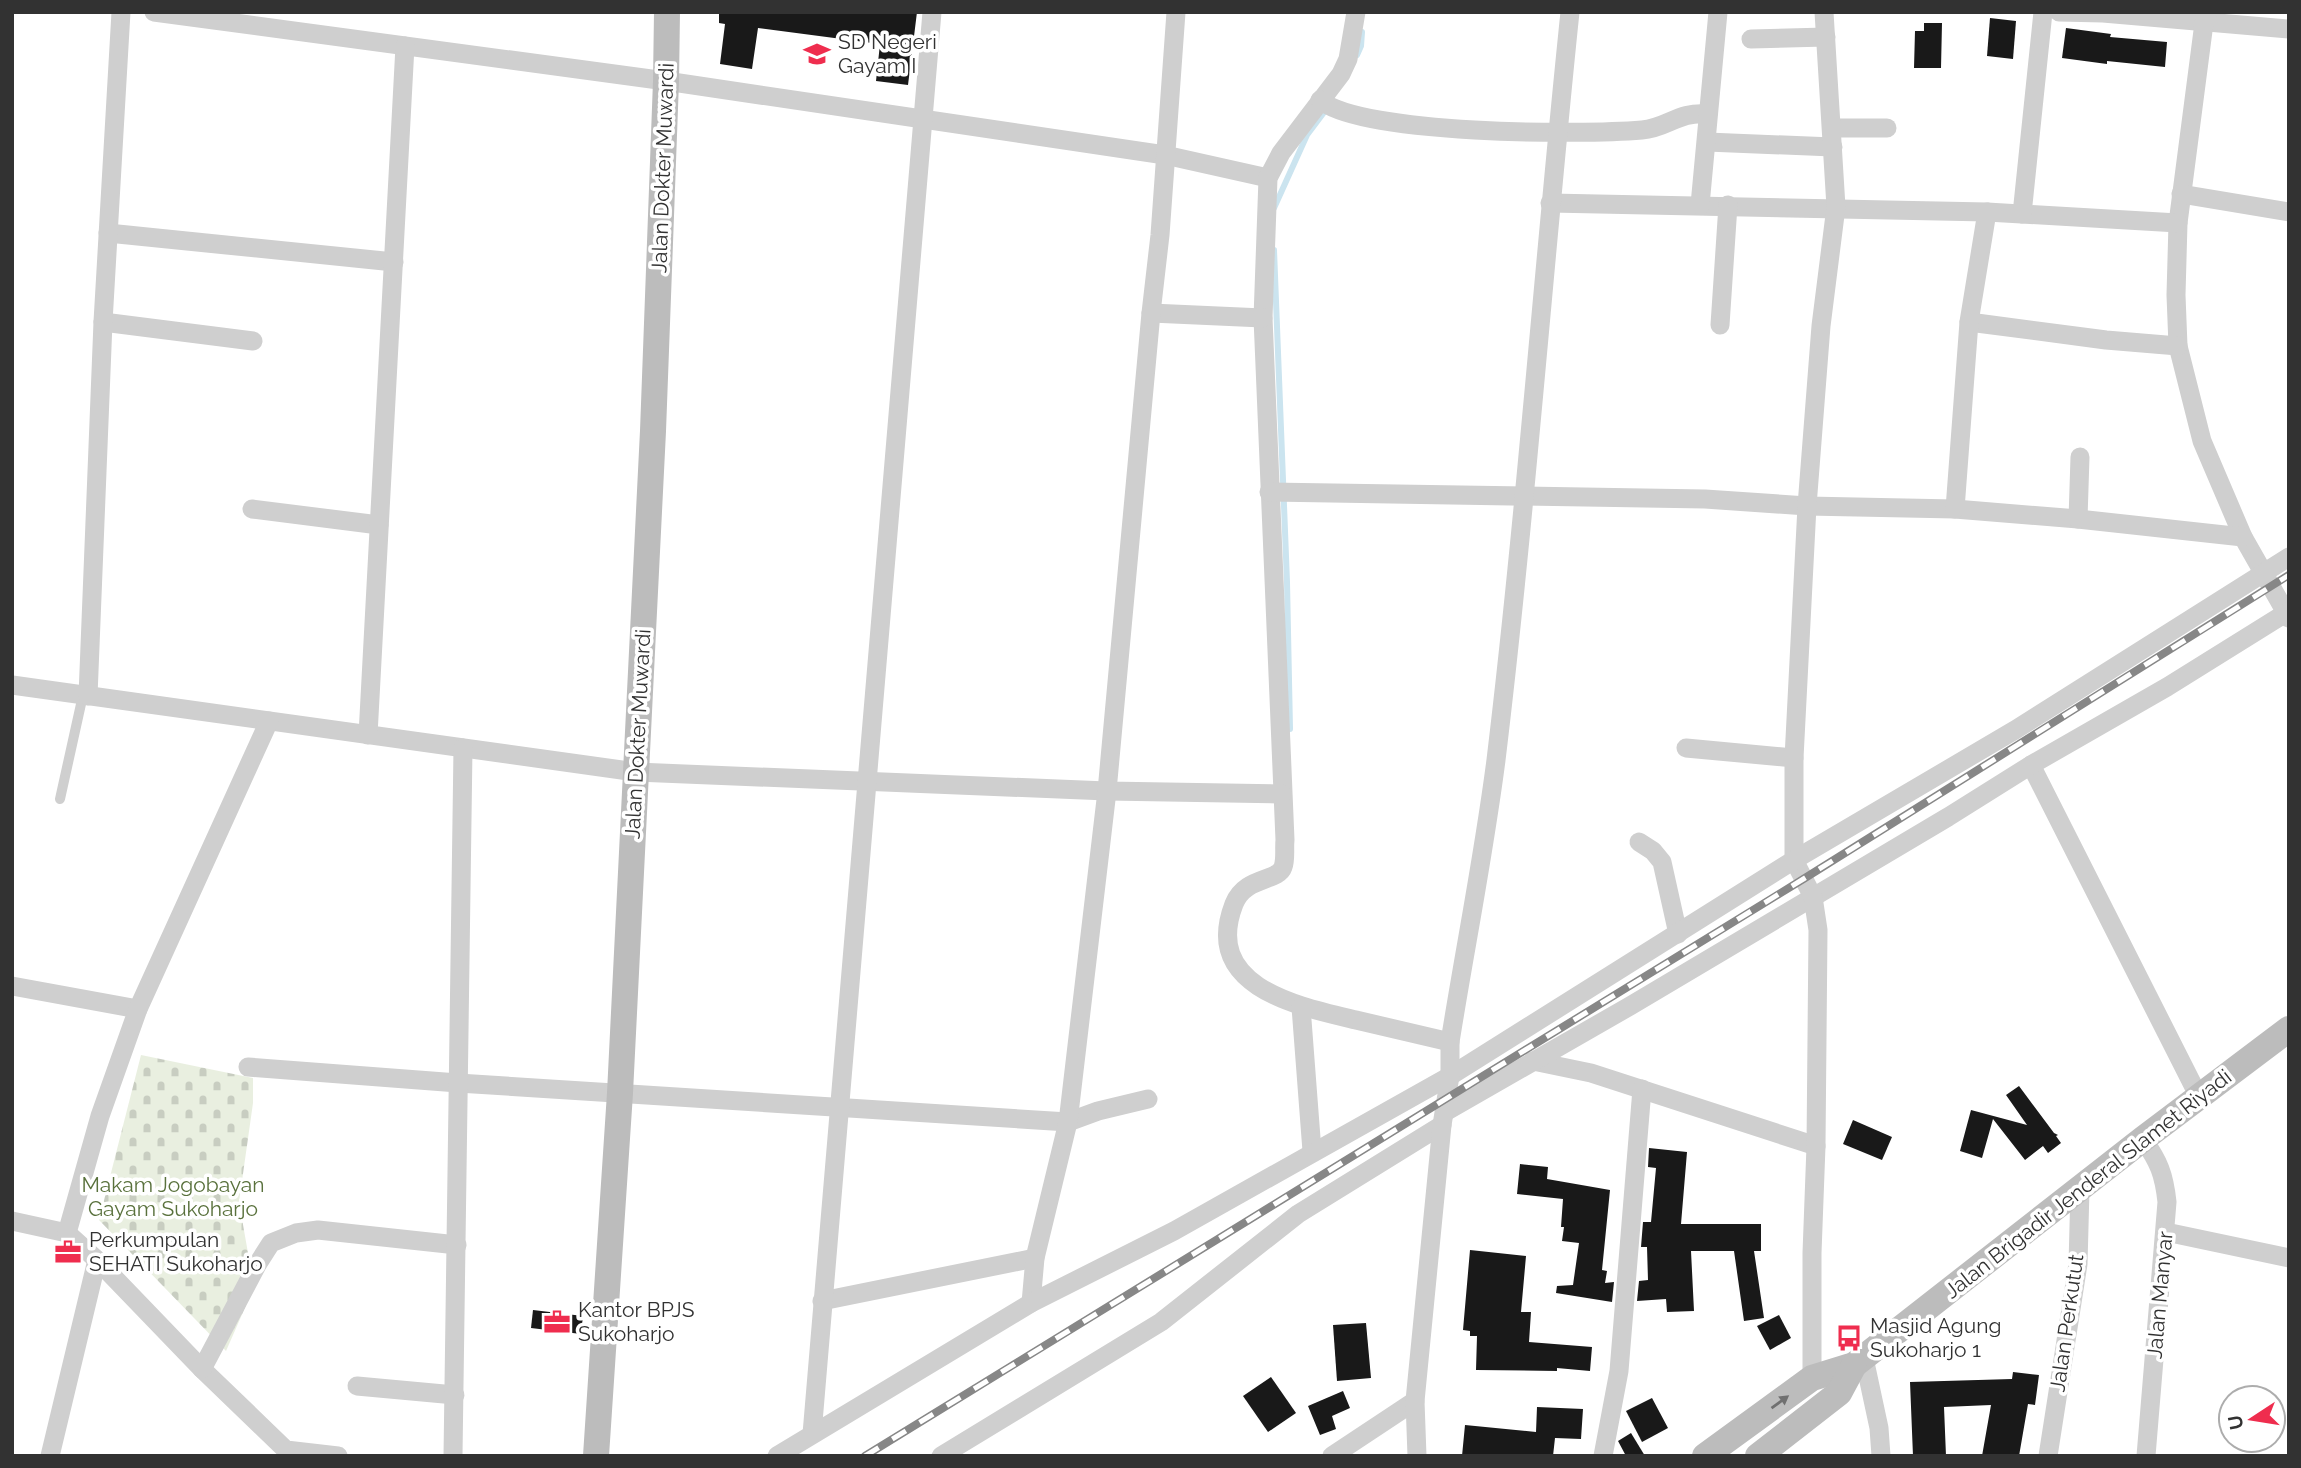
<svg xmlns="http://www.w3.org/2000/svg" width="2301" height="1468" font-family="Raleway,sans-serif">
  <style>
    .cemetery { fill: url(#cemetery-stones) }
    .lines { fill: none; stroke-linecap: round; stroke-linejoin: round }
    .stream { stroke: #cbe4ef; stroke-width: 6 }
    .building { fill: #191919 }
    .lane { stroke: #cfcfcf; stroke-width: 10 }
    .street { stroke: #cfcfcf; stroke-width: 19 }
    .secondary { stroke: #bcbcbc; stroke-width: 26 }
    .rail-casing { stroke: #878787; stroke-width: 8 }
    .rail { stroke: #fff; stroke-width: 5; stroke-dasharray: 16; stroke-linecap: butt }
    .oneway { fill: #707070 }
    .labels { text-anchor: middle; stroke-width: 7; stroke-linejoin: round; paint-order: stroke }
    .poi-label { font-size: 21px; fill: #323232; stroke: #fff; text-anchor: start }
    .street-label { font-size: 21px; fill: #323232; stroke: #fff }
    .park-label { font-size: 21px; fill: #59713c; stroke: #fff }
  </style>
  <defs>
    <pattern id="cemetery-stones" width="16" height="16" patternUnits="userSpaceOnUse" patternTransform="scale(1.75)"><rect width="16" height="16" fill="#e9efe0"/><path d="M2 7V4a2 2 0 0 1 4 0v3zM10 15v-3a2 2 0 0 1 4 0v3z" fill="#c8cdc1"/></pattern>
  </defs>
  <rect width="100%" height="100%" fill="#fff"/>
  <path class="cemetery" d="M141,1055L253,1078V1103L239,1202L254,1287L226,1351L99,1220Z"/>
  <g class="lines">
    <g class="stream">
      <path d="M1357,55L1361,46L1362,32"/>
      <path d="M1274,208L1307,135L1328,107"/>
      <path d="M1274,250L1287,582L1290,729"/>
    </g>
  </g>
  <g class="building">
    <path d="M719,12H917L908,85L876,81L880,44L758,28L752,69L720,64L725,24L719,23Z"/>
    <path d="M1990,18L2016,21L2013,59L1987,56Z"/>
    <path d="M1924,23H1942L1941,68H1914L1915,31H1924Z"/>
    <path d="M2066,28L2111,34L2110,37L2167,42L2165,67L2107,61V64L2062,58Z"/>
    <path d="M2019,1086L2054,1133L2058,1135L2056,1136L2061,1143L2048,1153L2043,1146L2025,1160L1993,1119L1982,1158L1960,1151L1971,1110L2027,1125L2006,1095Z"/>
    <path d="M1853,1120L1892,1137L1882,1160L1843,1144Z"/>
    <path d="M1649,1148L1687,1152L1681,1224H1761V1251H1754L1764,1318L1744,1321L1734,1251H1691L1694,1311L1667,1312L1666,1299L1637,1301L1639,1281L1648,1280L1647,1247H1641L1643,1222H1651L1656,1168L1648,1167Z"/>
    <path d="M1520,1164L1548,1167L1547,1179L1610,1190L1602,1270L1607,1271L1605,1283L1614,1282L1612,1302L1556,1293L1557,1286L1573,1285L1579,1243L1562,1241L1564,1227H1561L1563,1199L1517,1194Z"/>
    <path d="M1470,1250L1526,1256L1521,1312H1531L1529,1342L1592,1347L1590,1371L1557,1368V1371L1476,1370L1477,1336H1470V1331L1463,1330Z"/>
    <path d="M533,1310L583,1316L581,1334L531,1328Z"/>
    <path d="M1779,1315L1791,1338L1770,1350L1757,1326Z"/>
    <path d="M1366,1323L1371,1378L1337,1381L1333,1325Z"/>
    <path d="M2013,1372L2039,1375L2035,1405L2028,1404L2019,1456H1982L1991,1405L1944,1407L1946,1456H1913L1910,1382L2012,1379Z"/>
    <path d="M1271,1377L1296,1413L1268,1432L1243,1396Z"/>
    <path d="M1343,1391L1350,1408L1332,1416L1336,1429L1320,1435L1308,1406Z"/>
    <path d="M1652,1398L1668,1428L1642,1442L1626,1411Z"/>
    <path d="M1537,1407L1583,1409L1581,1439L1555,1438L1553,1456H1462L1465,1425L1536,1432Z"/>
    <path d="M1631,1433L1645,1456H1626L1618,1441Z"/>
  </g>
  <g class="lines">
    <path class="lane" d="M60,799L83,695"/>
    <g class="street">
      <path d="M154,12L666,81L1165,155L1268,178"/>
      <path d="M1356,12L1348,59L1341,74L1281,153L1268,178L1263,318L1285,840C1284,848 1286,859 1283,867C1278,882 1245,876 1234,904C1202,987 1297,1006 1356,1020C1387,1027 1419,1035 1450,1042"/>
      <path d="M2059,12L2103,13L2289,29"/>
      <path d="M2208,12L2204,23L2178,223L2176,295L2178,346L2202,441L2243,537L2289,618"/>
      <path d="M1751,39L1826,37"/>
      <path d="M1320,100C1362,135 1583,135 1642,130C1668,128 1678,111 1708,114"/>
      <path d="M1832,128H1887"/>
      <path d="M1707,142L1833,147"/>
      <path d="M2181,194L2289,212"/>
      <path d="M1550,203L1987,212L2178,223"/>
      <path d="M1700,205L1718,12"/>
      <path d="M2022,214L2043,12"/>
      <path d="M108,233L394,262"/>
      <path d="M1151,313L1263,318"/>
      <path d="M103,322L253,341"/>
      <path d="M1969,322L2106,340L2178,346"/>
      <path d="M1720,325L1728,205"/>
      <path d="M1269,492L1705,499L1807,506L1955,509L2078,519L2243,537"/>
      <path d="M252,509L379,525"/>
      <path d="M1955,509L1969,322L1987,212"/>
      <path d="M2078,519L2080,457"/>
      <path d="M12,685L636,772L1107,791L1282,794"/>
      <path d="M88,696L103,322L121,12"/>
      <path d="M368,735L405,46"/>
      <path d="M1686,748L1794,758"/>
      <path d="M2031,765L2199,1097"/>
      <path d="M1639,842L1653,851L1662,862L1678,934"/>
      <path d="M12,986L138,1009"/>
      <path d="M1301,1007L1312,1151"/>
      <path d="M1533,1061L1591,1073L1816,1146"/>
      <path d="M248,1067L458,1083L1068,1122L1098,1111L1148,1099"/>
      <path d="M1445,1112L1630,1006L1948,817L2031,765L2167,687L2289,611"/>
      <path d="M2143,1139C2159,1162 2164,1174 2167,1202L2146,1456"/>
      <path d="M12,1221L67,1233L97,1260L202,1369L286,1450L338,1456"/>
      <path d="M2166,1232L2289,1258"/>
      <path d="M67,1233L100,1116L138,1009L269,721"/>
      <path d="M822,1301L1035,1258"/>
      <path d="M1031,1303L1035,1258L1068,1122L1107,791L1151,313L1160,235L1176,12"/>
      <path d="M1864,1358L1879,1428L1881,1456"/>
      <path d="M202,1369L257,1265L271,1243L296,1233L318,1230L457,1245"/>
      <path d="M1812,1378V1253L1816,1146L1818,930L1813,897L1794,860V758L1807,506L1821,326L1836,207L1824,12"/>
      <path d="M357,1386L455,1395"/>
      <path d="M812,1434L932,12"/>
      <path d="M50,1456L97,1260"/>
      <path d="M453,1456L463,748"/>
      <path d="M777,1456L1031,1303L1174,1231L1450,1076L1794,860L2015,730L2289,557"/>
      <path d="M941,1456L1161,1322L1298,1214L1442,1125"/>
      <path d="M1332,1456L1415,1401"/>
      <path d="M1417,1456L1415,1401L1442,1125L1450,1076V1042C1465,948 1484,854 1496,760C1526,511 1544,261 1570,12"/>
      <path d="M1603,1456L1619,1371L1642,1089"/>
      <path d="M2048,1456L2078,1264L2080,1189"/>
    </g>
    <g class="secondary">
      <path d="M596,1456L620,1093L653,431L666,81L667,12"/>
      <path d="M1705,1456L1812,1378L1854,1365L2143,1139L2289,1029"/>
      <path d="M1758,1456L1839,1393L1854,1365"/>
    </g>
    <g class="rail-casing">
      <path id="rail" d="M865,1456L1805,878L2289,575"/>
    </g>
    <use href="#rail" class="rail"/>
  </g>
  <defs><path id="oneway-solid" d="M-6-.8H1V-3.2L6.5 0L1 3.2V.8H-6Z" transform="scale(1.75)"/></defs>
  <use class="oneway" href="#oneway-solid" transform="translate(1780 1402) rotate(-36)"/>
  <defs>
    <g id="school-bare" transform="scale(2.1)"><path d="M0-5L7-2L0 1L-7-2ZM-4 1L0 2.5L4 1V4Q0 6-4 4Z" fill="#ef2d4e" stroke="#fff" stroke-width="2.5" paint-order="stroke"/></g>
    <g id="office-bare" transform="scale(2.1)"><path d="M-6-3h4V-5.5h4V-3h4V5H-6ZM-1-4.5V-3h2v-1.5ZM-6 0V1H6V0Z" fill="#ef2d4e" stroke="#fff" stroke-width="2.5" paint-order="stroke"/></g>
    <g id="bus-bare" transform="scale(2.1)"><path d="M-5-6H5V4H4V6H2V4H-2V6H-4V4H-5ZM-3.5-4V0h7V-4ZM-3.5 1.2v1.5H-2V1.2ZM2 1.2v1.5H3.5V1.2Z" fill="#ef2d4e" stroke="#fff" stroke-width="2.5" paint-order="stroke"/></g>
  </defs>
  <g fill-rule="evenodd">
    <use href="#school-bare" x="817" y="54"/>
    <use href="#office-bare" x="68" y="1252"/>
    <use href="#office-bare" x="557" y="1322"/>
    <use href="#bus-bare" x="1849" y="1338"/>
  </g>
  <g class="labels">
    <g class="poi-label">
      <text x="838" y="49">SD Negeri<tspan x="838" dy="24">Gayam I</tspan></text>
      <text x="89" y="1247">Perkumpulan<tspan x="89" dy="24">SEHATI Sukoharjo</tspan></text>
      <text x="578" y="1317">Kantor BPJS<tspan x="578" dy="24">Sukoharjo</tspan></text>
      <text x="1870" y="1333">Masjid Agung<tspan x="1870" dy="24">Sukoharjo 1</tspan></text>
    </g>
    <g class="street-label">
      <text transform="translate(663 168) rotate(-88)" y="7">Jalan Dokter Muwardi</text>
      <text transform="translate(638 734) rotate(-87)" y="7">Jalan Dokter Muwardi</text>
      <text transform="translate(2088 1184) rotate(-38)" y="7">Jalan Brigadir Jenderal Slamet Riyadi</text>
      <text transform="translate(2160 1295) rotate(-85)" y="7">Jalan Manyar</text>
      <text transform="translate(2067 1323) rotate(-82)" y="7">Jalan Perkutut</text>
    </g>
    <g class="park-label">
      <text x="173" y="1192">Makam Jogobayan<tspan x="173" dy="24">Gayam Sukoharjo</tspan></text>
    </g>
  </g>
  <rect width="2301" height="1468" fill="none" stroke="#323232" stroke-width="28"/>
  <g transform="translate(2252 1419) rotate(258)"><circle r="33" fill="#ffffff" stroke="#adadad" stroke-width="2"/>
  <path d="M0-5L12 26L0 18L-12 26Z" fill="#ef2d4e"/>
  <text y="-10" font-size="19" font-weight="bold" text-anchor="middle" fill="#323232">U</text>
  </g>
</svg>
